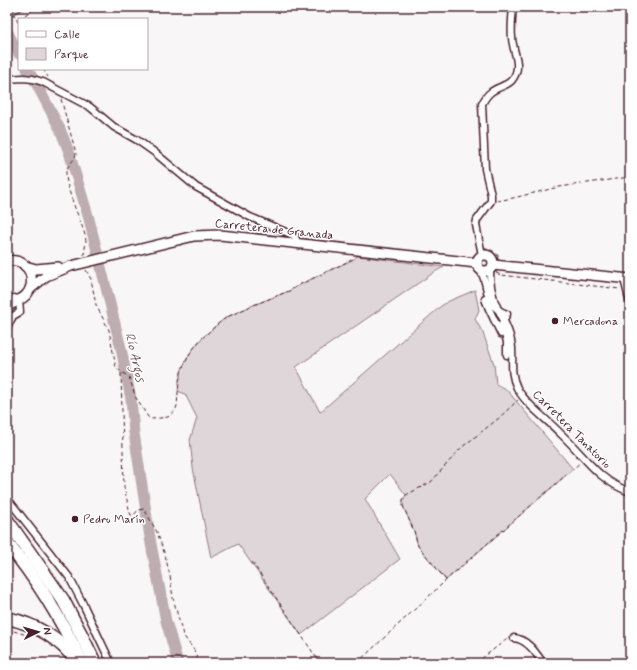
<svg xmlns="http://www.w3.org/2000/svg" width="637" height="670" font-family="Mynerve,sans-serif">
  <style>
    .green { fill: #ded6d9; stroke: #947a82 }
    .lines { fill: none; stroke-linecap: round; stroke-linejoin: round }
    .stream { stroke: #8f747b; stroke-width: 2 }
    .river { stroke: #bdadb0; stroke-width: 11 }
    .street-casing { stroke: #4a1f2b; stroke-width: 9 }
    .secondary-casing { stroke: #4a1f2b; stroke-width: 12 }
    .highway-casing { stroke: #4a1f2b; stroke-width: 15 }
    .path { stroke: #4a1f2b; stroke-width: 1; stroke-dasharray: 4 3; stroke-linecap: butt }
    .street { stroke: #fff; stroke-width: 6 }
    .secondary { stroke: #fff; stroke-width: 9 }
    .highway { stroke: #fff; stroke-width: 12 }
    .secondary-bridge-casing { stroke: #4a1f2b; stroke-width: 12; stroke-linecap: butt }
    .secondary-bridge { stroke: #fff; stroke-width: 9 }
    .poi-dot { fill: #4a1f2b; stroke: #fff; stroke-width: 1.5 }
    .labels { text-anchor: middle; stroke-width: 3; stroke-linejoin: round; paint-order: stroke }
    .street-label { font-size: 12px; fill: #4a1f2b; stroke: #fff }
    .poi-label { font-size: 12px; fill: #4a1f2b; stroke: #fff; text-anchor: start }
    .water-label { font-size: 13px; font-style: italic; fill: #72515a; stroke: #fff }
  </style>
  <rect width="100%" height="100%" fill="#f8f6f7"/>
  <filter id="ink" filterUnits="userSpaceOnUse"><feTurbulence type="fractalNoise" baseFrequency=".025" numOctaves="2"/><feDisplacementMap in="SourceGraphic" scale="8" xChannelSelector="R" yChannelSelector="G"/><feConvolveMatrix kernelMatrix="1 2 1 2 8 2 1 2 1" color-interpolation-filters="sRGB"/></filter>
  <g filter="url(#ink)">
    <path class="green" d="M357,256L444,267L436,271L296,367L320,412L441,306L449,301L475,290L479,310L475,319L483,333L494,364L496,384L507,390L573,469L446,580L418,546L414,531L403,506V500L406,495L390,474L365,499L400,559L301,635L238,544L211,558L193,468L190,440L197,418L185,394L178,391L179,381L182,369L190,353L201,339L219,323L227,317L251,306L289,291L301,284L354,259Z"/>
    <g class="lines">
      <path class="stream" d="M7,18L26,7"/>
      <g class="river">
        <path d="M7,31L19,54"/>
        <path d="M27,69L36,83L60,129L69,152L89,219L121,348L131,399L134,433L151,544L166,621L178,663"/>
      </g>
      <g class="street-casing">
        <g id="street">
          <path d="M7,79L23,78L33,79L43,82L54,88L90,107L114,127L137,140L154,152L196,187L250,217L293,235L295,236L297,243"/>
          <path d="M482,255L476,225L477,220L491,201V195L485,169L482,104C484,100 487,95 491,92C497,87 507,86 512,80C523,66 513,53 512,38C511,28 512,17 513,7"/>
          <path d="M491,269L490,272C490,281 491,290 494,299C498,313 509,326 511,341C515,359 508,369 517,388C526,405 548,420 561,434C585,456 597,480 630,492"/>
          <path d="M480,270C491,287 481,305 507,314L502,323L507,342V355"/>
          <path d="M624,279L630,303"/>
          <path d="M485,299L489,309L501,334"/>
          <path d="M7,328L13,316L20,312L19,300"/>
          <path d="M7,498L69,577L83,604L111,663"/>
          <path d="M514,638C527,639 536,653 543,663"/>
        </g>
      </g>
      <g class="secondary-casing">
        <g id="secondary">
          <path d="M194,236L220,235L477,263"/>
          <circle cx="485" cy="263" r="8"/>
          <path d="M7,261C39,256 40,304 8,301"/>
          <path d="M493,265L630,279"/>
          <path d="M25,266L36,269L58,267"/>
          <path d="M30,289L46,276L71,266"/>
        </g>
      </g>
      <g class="highway-casing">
        <g id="highway">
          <path d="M7,305L14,301"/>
          <path d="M7,520L63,600L81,634L95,663"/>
          <path d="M7,543C37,579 62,621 82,663"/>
          <path d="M7,618C35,624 60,639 77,662"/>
        </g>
      </g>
      <g class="path">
        <path d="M9,7L16,18L19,25"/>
        <path d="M12,11L20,7"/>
        <path d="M19,19L37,7"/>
        <path d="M43,69L48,77"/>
        <path d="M61,99L76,153C76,161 67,164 66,172C65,188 80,218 85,235L86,241L84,255"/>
        <path d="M497,201L513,198L559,187L630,177"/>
        <circle cx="486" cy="263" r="14"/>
        <path d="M86,270L91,279L96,305L109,330L116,368L129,377L136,398L148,417L152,419L168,417L175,411L177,406L179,381L182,369L190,353L201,339L219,323L227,317L251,306L289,291L301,284L355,258"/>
        <path d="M496,273L501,275L620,289"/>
        <path d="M121,373L124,487L130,513L131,515H134L138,510L144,509L157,532L165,555L170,576L173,598L183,635L194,650L199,663"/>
        <path d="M252,562L320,663"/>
        <path d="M446,580L418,546L414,531L403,506V500L406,495L431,482L461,448L499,418L518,400"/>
        <path d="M7,629L27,635"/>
        <path d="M357,663L456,571L581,462"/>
        <path d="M476,663L507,639"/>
      </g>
      <use href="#street" class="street"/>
      <use href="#secondary" class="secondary"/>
      <use href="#highway" class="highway"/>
      <g class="secondary-bridge-casing">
        <path id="secondary-bridge" d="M71,266L194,236"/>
      </g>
      <use href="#secondary-bridge" class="secondary-bridge"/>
    </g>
  </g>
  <g class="poi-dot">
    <circle cx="555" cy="321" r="4"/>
    <circle cx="75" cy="519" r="4"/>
  </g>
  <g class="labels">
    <g class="street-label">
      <text transform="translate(274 229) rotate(6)" y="4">Carretera de Granada</text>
      <text transform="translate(572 429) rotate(45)" y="4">Carretera Tanatorio</text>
    </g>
    <g class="poi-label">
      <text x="563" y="325">Mercadona</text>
      <text x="83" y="523">Pedro Marín</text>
    </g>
    <g class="water-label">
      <text transform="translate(136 357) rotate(77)" y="5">Río Argos</text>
    </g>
  </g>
  <rect width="637" height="670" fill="none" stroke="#fff" stroke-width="24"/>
  <rect x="12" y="12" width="613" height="646" fill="none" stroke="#4a1f2b" stroke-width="1.5" filter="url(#ink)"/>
  <rect x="18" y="18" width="130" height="52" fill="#ffffff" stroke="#b7a5aa"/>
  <rect x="26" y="31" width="20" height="6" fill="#ffffff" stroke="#b7a5aa"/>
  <text x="54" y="38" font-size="12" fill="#4a1f2b">Calle</text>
  <rect x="26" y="48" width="20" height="12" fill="#ded6d9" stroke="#b7a5aa"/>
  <text x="54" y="58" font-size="12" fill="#4a1f2b">Parque</text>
  <g transform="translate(38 632) rotate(85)" stroke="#ffffff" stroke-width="3" paint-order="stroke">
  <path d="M0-3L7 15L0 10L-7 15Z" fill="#4a1f2b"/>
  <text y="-6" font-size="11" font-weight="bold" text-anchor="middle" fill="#4a1f2b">N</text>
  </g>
</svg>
